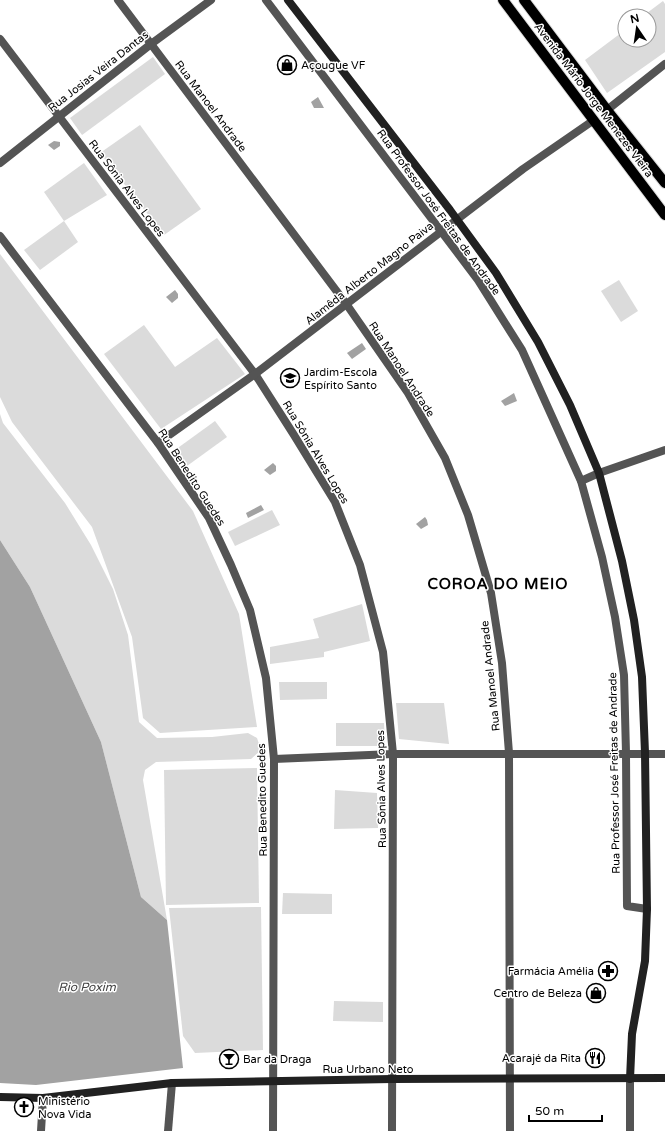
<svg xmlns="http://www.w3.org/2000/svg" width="665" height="1131" font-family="'Varela Round',sans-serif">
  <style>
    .green { fill: #dbdbdb }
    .water { fill: #a2a2a2 }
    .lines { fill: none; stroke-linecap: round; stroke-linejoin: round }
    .primary-casing { stroke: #dbdbdb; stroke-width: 12 }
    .street { stroke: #545454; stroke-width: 8 }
    .secondary { stroke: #212121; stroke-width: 8 }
    .primary { stroke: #000; stroke-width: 10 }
    .labels { text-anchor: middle; stroke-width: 3; stroke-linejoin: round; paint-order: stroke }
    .poi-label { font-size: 11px; fill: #000; stroke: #fff; text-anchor: start }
    .street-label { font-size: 11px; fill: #000; stroke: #fff }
    .water-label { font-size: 12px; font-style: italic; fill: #434343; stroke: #fff }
    .district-label { font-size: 15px; font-weight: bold; letter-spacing: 1px; fill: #000; stroke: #fff }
  </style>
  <rect width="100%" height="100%" fill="#fff"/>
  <g class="green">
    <path d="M663,1L665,4V52L607,93L585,60L625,30V40H649V16H643Z"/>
    <path d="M153,57L165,74L82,135L70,118Z"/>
    <path d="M140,125L201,209L164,235L100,153Z"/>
    <path d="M84,163L107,195L64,221L78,242L40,270L24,250L64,221L44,192Z"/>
    <path d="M0,254L193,511L239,614L257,727L160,733L143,718L132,637L92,527L12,422L0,397Z"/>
    <path d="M619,280L638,311L621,322L601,291Z"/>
    <path d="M144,325L175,367L217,338L245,374L161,429L104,354Z"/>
    <path d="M0,414L3,423L65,503L91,545L113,589L128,635L139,722L157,738L212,737L248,733L257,738L261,750L251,759L156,762L145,770L143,780L167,920L141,897L101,742L30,587L0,540Z"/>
    <path d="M215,421L227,437L187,466L175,450Z"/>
    <path d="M272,510L280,525L235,546L228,532Z"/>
    <path d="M362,604L370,641L324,652V657L270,664V647L319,638L313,619Z"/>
    <path d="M279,682H327V699L280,700Z"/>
    <path d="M396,703H444L449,744L399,739Z"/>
    <path d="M336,723H384L385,746H336Z"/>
    <path d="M257,768L259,903L166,905L164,770Z"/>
    <path d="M335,790L377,793L378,828L334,829Z"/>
    <path d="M283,893L332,894V914H282Z"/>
    <path d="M261,907L263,1050L195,1053L183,1036L169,908Z"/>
    <path d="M334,1001L383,1002V1022L333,1021Z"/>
  </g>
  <g class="water">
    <path d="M318,97L324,108H314L311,102Z"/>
    <path d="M54,141L60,142V146L54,150L48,145Z"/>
    <path d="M175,290L178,294V298L172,303L166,297Z"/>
    <path d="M362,343L366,349L352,359L347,353Z"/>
    <path d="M514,393L517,401L505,406L501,401Z"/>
    <path d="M273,463L276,466V471L270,475L264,470Z"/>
    <path d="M261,505L264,510L248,518L246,513Z"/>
    <path d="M425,517L427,520L428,525L421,529L416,524Z"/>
    <path d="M0,540L30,587L101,742L141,897L167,920L183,1068L36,1085L0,1083Z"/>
  </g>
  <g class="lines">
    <g class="primary-casing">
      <g id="primary">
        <path d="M503,0L665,215"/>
        <path d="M524,0L607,110L665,183"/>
      </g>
    </g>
    <g class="street">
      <path d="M118,0L347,305L408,393L445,458L468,515L491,593L502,663L509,753L510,1131"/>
      <path d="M266,0L478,280L522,350L581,481L602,557L615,617L624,675L626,753L627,906L647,909"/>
      <path d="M0,39L255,374L294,435L335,502L360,565L383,652L393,754L392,1131"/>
      <path d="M607,110L665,64"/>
      <path d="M0,163L151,44L211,0"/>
      <path d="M0,236L158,443L209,518L231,565L250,610L266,678L274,759L273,1131"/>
      <path d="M158,443L255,374L523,169L594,120"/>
      <path d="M581,481L599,473L665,450"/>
      <path d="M274,759L393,754H665"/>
      <path d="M41,1131L43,1098"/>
      <path d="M168,1131L172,1083"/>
      <path d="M630,1131V1079"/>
    </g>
    <g class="secondary">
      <path d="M288,0L450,210L496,273L538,342L570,405L599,473L622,561L634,620L642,677L645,753L647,909L645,961L632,1034L630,1079"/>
      <path d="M0,1097L43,1098L172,1083L392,1079L665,1078"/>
    </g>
    <use href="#primary" class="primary"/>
  </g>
  <defs>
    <g id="shop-ring" transform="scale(1)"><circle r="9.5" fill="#fff" stroke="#000" stroke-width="1.5"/><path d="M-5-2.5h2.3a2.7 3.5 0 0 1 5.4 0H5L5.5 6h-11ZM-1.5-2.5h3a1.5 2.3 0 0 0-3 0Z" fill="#000"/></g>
    <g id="school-ring" transform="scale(1)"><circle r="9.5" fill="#fff" stroke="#000" stroke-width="1.5"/><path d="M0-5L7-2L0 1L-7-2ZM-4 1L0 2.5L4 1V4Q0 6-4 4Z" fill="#000"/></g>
    <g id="pharmacy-ring" transform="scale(1)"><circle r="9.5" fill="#fff" stroke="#000" stroke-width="1.5"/><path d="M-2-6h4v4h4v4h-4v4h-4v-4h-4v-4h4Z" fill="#000"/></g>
    <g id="restaurant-ring" transform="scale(1)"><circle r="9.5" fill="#fff" stroke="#000" stroke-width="1.5"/><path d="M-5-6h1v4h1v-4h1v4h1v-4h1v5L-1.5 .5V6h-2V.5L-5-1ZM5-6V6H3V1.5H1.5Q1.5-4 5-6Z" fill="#000"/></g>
    <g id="bar-ring" transform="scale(1)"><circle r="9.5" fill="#fff" stroke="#000" stroke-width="1.5"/><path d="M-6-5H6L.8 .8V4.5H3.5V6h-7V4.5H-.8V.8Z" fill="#000"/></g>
    <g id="church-ring" transform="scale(1)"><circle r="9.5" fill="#fff" stroke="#000" stroke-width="1.5"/><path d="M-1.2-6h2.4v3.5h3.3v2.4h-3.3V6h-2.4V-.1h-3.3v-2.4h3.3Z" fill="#000"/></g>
  </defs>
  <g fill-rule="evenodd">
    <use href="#shop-ring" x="287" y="65"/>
    <use href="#school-ring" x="290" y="378"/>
    <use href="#pharmacy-ring" x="608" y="971"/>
    <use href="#shop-ring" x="596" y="993"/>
    <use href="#restaurant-ring" x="595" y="1058"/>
    <use href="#bar-ring" x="229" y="1059"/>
    <use href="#church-ring" x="24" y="1107"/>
  </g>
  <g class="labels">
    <g class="poi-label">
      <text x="301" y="69">Açougue VF</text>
      <text x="304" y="376">Jardim-Escola<tspan x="304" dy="13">Espírito Santo</tspan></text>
      <text x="594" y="975" text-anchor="end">Farmácia Amélia</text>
      <text x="582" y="997" text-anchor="end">Centro de Beleza</text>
      <text x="581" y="1062" text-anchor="end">Acarajé da Rita</text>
      <text x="243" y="1063">Bar da Draga</text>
      <text x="38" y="1105">Ministério<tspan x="38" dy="13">Nova Vida</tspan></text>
    </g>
    <g class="street-label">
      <text transform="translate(98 71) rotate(-38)" y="4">Rua Josias Veira Dantas</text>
      <text transform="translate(594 100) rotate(53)" y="4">Avenida Mário Jorge Menezes Vieira</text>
      <text transform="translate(211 106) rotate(53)" y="4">Rua Manoel Andrade</text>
      <text transform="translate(127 188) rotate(53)" y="4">Rua Sônia Alves Lopes</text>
      <text transform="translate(439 212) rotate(54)" y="4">Rua Professor José Freitas de Andrade</text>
      <text transform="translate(369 273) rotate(-38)" y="4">Alamêda Alberto Magno Paiva</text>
      <text transform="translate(402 369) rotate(57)" y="4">Rua Manoel Andrade</text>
      <text transform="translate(316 452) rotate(59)" y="4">Rua Sônia Alves Lopes</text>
      <text transform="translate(192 477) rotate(57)" y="4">Rua Benedito Guedes</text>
      <text transform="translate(490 676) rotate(-96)" y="4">Rua Manoel Andrade</text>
      <text transform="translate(614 773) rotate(-91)" y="4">Rua Professor José Freitas de Andrade</text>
      <text transform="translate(381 789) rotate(-91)" y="4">Rua Sônia Alves Lopes</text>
      <text transform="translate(262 800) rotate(-91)" y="4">Rua Benedito Guedes</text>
      <text x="368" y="1073">Rua Urbano Neto</text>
    </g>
    <g class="water-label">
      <text x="87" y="991">Rio Poxim</text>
    </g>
    <g class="district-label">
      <text x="498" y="589">COROA DO MEIO</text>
    </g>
  </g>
  <g transform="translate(637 28) rotate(347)"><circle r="19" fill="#ffffff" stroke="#999999"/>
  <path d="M0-3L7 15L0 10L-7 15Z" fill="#000000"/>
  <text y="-6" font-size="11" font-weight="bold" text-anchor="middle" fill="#000000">N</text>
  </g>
  <path d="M529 1115v6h73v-6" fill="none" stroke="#000000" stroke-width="2"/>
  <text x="535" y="1115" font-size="12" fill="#000000" stroke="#ffffff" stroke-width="3" paint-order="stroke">50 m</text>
</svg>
